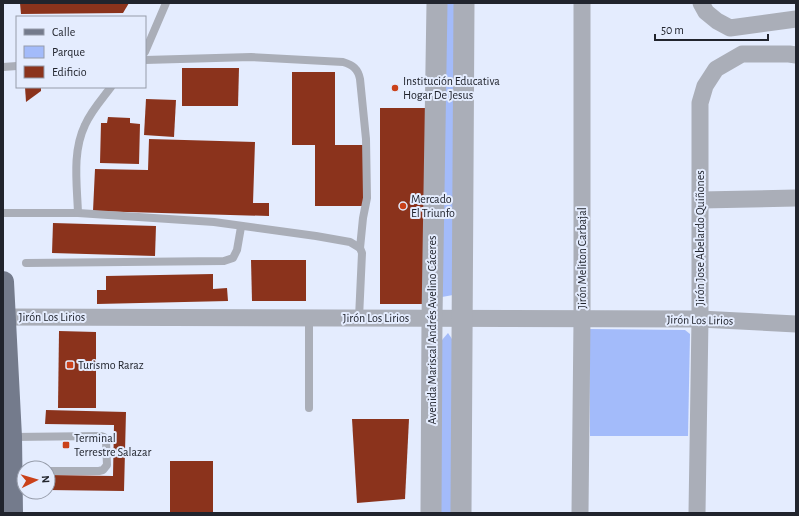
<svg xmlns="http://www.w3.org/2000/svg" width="799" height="516" font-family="'Alegreya Sans',sans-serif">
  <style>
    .green { fill: #a3bbfa }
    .building { fill: #8b331c }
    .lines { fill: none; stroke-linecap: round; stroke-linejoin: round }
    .service { stroke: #aaaeb8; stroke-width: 8 }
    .minor { stroke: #aaaeb8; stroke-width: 17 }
    .tertiary { stroke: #aaaeb8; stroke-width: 21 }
    .primary { stroke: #747b8c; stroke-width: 22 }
    .poi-dot { fill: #ca411a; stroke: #e4ecfe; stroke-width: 1.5 }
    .labels { text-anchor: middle; stroke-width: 4; stroke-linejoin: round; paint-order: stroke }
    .poi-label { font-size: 12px; fill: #21242d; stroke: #e4ecfe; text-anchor: start }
    .street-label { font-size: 12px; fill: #21242d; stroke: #e4ecfe }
  </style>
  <rect width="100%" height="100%" fill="#e4ecfe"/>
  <g class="green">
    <path d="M441,3H460L453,295L442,297Z"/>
    <path d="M589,329L685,330L690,334L688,436H590Z"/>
    <path d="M448,333L454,342L453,513H437L442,340Z"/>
  </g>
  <g class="building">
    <path d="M20,3H129L123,13L21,14Z"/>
    <path d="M182,68H239L238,106H182Z"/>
    <path d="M292,72H335V145H366V206H315V145H292Z"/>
    <path d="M25,87H41V91L26,102Z"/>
    <path d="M146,99L176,100L174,137L144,135Z"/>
    <path d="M380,108H426L425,304H380Z"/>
    <path d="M108,117L130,118V123L140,124L139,164L100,163L101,123H107Z"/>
    <path d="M149,139L255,142L253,203H269V216L93,211L95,169L148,170Z"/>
    <path d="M53,223L156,226L155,256L52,253Z"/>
    <path d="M251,260H306V301H252Z"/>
    <path d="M213,274V289L227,288L228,301L97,304V290H106V276Z"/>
    <path d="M59,331L96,332V408H58Z"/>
    <path d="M46,410L126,412L124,491L48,490V475L113,476L114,425L45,424Z"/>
    <path d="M352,419H409L405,499L357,503Z"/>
    <rect x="170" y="461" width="43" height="52"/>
  </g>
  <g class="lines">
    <g class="service">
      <path d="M145,52L166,3"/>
      <path d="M145,60L251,57L343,62C353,65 358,69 360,79L366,139L367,198L363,218L360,248"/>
      <path d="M3,67L17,66"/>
      <path d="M3,213H78L214,222L316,236L350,242L360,248L362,253L359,318"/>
      <path d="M78,213C77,184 72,152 85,125C91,111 102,99 111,87"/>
      <path d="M26,263L224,261L233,258L237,250L241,227"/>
      <path d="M309,318V408"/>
      <path d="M12,437L101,436L104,437L106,441L107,465L103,470L99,471H48"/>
    </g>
    <g class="minor">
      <path d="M701,3L706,12L717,21L730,28L796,19"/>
      <path d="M701,200L796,198"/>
      <path d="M5,317L700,319L796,324"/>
      <path d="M580,513L582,320V3"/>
      <path d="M697,513L700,319V103L705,86L716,69L742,54H789L796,55"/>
    </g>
    <g class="tertiary">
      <path d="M431,513L432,318L437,3"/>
      <path d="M461,513L464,3"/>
    </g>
    <path class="primary" d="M3,282L11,437L12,513"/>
  </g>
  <g class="poi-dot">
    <circle cx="395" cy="88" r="4"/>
    <circle cx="403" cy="206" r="4"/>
    <rect x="66" y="361" width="8" height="8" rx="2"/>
    <rect x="62" y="441" width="8" height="8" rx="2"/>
  </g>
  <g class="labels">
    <g class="poi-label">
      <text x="403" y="85">Institución Educativa<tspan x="403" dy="14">Hogar De Jesus</tspan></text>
      <text x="411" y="203">Mercado<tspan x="411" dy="14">El Triunfo</tspan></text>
      <text x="78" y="369">Turismo Raraz</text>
      <text x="74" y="442">Terminal<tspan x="74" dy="14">Terrestre Salazar</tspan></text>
    </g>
    <g class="street-label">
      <text transform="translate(700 238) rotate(-90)" y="4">Jirón Jose Abelardo Quiñones</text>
      <text transform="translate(582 258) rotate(-90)" y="4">Jirón Meliton Carbajal</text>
      <text x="52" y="321">Jirón Los Lirios</text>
      <text x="376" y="322">Jirón Los Lirios</text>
      <text transform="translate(700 320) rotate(1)" y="4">Jirón Los Lirios</text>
      <text transform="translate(432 330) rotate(-90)" y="4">Avenida Mariscal Andrés Avelino Cáceres</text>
    </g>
  </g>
  <rect width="799" height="516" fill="none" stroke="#21242d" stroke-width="8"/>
  <rect x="16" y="16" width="130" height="72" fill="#e4ecfe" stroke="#969caa"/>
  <rect x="24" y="29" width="20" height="6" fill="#747b8c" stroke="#969caa"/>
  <text x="52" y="36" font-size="12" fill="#21242d">Calle</text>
  <rect x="24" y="46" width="20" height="12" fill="#a3bbfa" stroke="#969caa"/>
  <text x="52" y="56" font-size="12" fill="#21242d">Parque</text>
  <rect x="24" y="66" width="20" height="12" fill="#8b331c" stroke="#969caa"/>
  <text x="52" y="76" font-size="12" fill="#21242d">Edificio</text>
  <g transform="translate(36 480) rotate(85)"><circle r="19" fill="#e4ecfe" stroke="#969caa"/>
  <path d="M0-3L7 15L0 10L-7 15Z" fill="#ca411a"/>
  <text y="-6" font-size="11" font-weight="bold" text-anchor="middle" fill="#21242d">N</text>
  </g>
  <path d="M655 34v6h113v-6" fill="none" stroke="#21242d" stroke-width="2"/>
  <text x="661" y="34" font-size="12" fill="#21242d" stroke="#e4ecfe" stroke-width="3" paint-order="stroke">50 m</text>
</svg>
